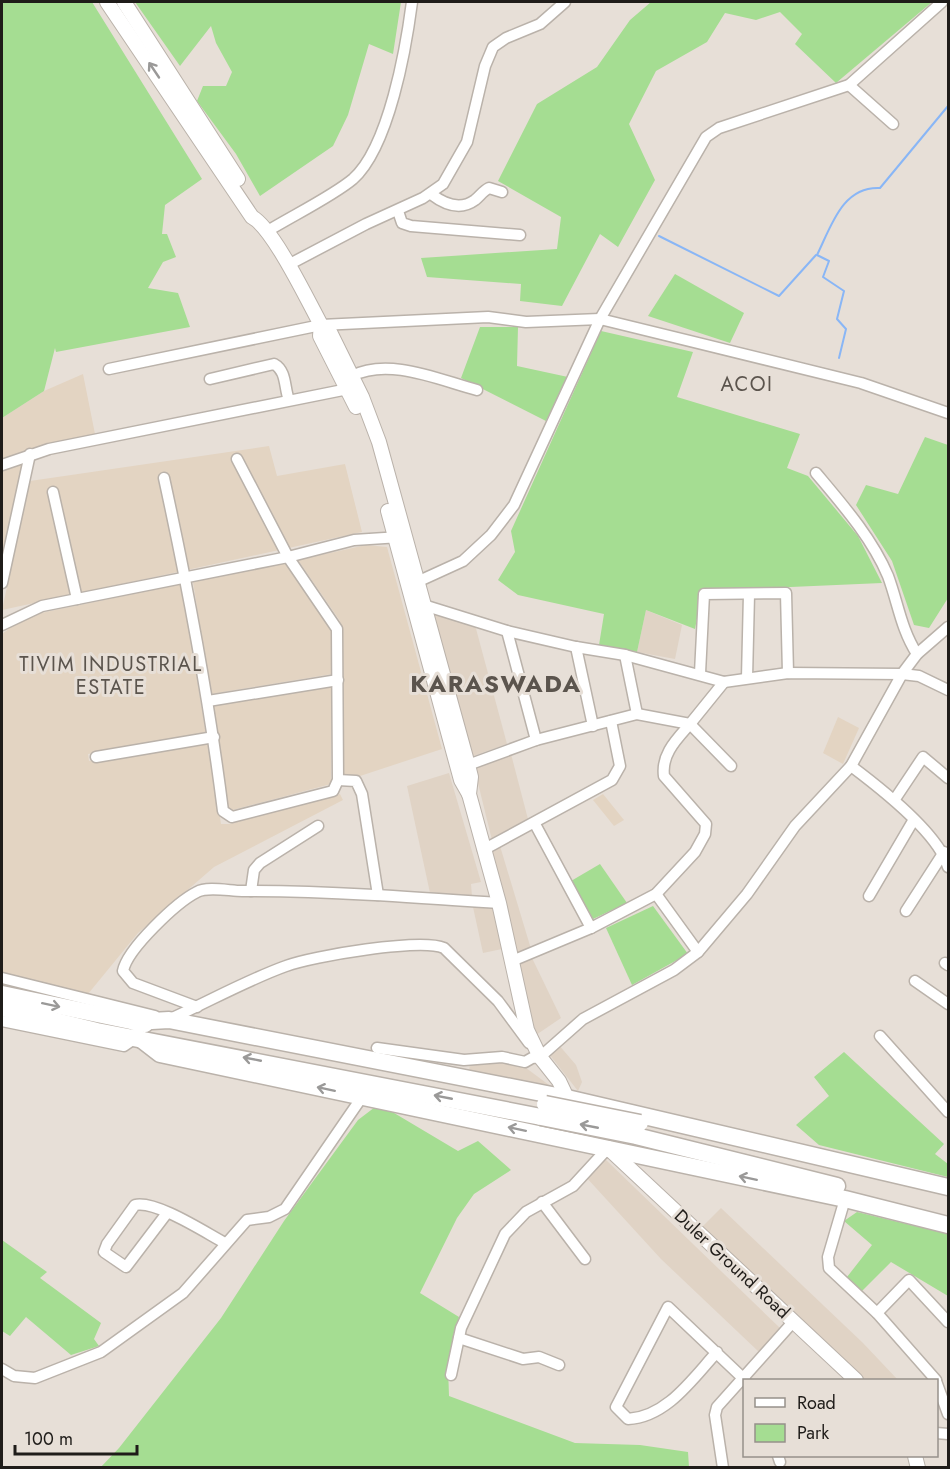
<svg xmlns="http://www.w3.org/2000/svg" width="950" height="1469" font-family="Jost,sans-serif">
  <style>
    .built { fill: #e0d3c5 }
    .industrial { fill: #e3d4c2 }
    .green { fill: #a5dd92 }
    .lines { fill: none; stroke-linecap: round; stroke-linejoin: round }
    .stream { stroke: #89b6f6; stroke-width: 2 }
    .minor-casing { stroke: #bab2aa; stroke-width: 13 }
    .major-casing { stroke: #bab2aa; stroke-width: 16 }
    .highway-casing { stroke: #bab2aa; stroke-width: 19 }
    .minor { stroke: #fff; stroke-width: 10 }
    .major { stroke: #fff; stroke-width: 14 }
    .highway { stroke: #fff; stroke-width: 16 }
    .highway-bridge-casing { stroke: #bab2aa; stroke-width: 19; stroke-linecap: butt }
    .highway-bridge { stroke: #fff; stroke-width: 16 }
    .oneway { stroke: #9a9998 }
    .labels { text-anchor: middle; stroke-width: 6; stroke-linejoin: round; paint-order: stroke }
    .street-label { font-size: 18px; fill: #1f1c19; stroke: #e7dfd7 }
    .neighbourhood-label { font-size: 20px; letter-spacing: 1.5px; fill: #5b544d; stroke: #e7dfd7 }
    .district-label { font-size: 24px; font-weight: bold; letter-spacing: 1.5px; fill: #5b544d; stroke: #e7dfd7 }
  </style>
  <rect width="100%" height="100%" fill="#e7dfd7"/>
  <g class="built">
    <path d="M430,609L475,625L507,744L473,756Z"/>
    <path d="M646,610L682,625L675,659L637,652Z"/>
    <path d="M511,754L529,823L492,840L474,767Z"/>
    <path d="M449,773L481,882L471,884L472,896L430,893L407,786Z"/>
    <path d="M500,846L531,949L517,953L490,851Z"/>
    <path d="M493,905L502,949L483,953L473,907Z"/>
    <path d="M532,958L561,1018L536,1035L520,964Z"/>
    <path d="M558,1044L576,1065L582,1082L578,1091L549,1054Z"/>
    <path d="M470,1061H501L522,1065L549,1085V1090L469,1075Z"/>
    <path d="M604,1158L781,1329L759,1352L661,1259L585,1176Z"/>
    <path d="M721,1208L863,1343L898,1380H865L701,1228Z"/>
  </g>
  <g class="industrial">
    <path d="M83,374L95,434L2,460V418L44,391Z"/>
    <path d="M269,446L277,476L345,464L362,532L2,610L30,481Z"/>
    <path d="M24,463L2,556V470Z"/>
    <path d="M366,545L387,547L442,749L357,777L344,774L340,621L298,560Z"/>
    <path d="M286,562L332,628V674L211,694L193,582Z"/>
    <path d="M182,584L206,735L88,754L89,761L208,743L221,824H229L340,794L343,800L214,867L138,933L88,994L2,972V634L26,616Z"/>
    <path d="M332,685L331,784L229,811L212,706Z"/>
    <path d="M838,717L859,728L843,764L823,753Z"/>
    <path d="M603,794L624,820L614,826L593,800Z"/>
  </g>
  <g class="green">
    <path d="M2,2H92L202,179L165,205L162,234H167L176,257L163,262L148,288L178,293L190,327L56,352L55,348L44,391L2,418Z"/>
    <path d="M135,2H134H401L393,54L369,44L348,115L333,146L260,196L236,154L197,101L203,86H226L232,72L216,43L211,26L180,66Z"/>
    <path d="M651,2H932L836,83L795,44L802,34L780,12L756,20L725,13L707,42L656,71L629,124L655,180L618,247L600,234L562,306L520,301L521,284L427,277L421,258L557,249L561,217L498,181L537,104L597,67L630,20Z"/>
    <path d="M675,274L744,313L730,343L648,316Z"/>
    <path d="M480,327H518L517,366L568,377L546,421L461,378Z"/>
    <path d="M601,331L693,352L677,397L800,434L787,468L808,476L858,536L882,583L702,591L695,629L646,610L637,652L599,645L604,614L518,595L498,580L515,552L511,531Z"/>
    <path d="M925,437L948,445V598L929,628L914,625L892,561L856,505L866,485L898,494Z"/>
    <path d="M600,864L627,903L593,919L571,881Z"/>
    <path d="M653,906L688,954L632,985L606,928Z"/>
    <path d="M844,1052L944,1144L935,1154L948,1164V1177L819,1145L796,1125L829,1096L814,1077Z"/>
    <path d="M379,1104L458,1151L478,1141L511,1170L474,1194L457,1218L420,1293L459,1317L448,1367L449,1396L575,1443L640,1445L688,1452L689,1467L100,1468L119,1448L221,1318L284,1221L358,1120Z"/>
    <path d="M857,1212L948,1234V1296L891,1262L862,1291L847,1277L872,1245L844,1221Z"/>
    <path d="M2,1240L47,1272L40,1278L101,1323L94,1339L99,1346L71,1355L26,1317L10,1336L2,1331Z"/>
  </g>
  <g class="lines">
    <g class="stream">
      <path d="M659,236L779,296L816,255"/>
      <path d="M839,358L846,329L837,319L844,291L823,277L829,261L817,255C831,227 842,186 880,188L948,106"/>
    </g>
    <g class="minor-casing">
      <g id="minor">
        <path d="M849,85L893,124"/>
        <path d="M431,194C444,204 460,211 475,200C480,196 483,191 489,188L502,192"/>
        <path d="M398,211L402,223L411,226L520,235"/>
        <path d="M266,232C290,217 333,196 353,179C389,147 406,48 412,2"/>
        <path d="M288,265L366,224L423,198L443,184L467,142L485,66L493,47L506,38L540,24L565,2"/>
        <path d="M109,369L321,325L488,317L526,322L600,319L861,383L948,413"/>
        <path d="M352,376C389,357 439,380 477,390"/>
        <path d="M210,379L274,364C287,371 284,388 289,400"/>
        <path d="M2,465L49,449L348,389"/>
        <path d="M816,473C842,504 872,538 888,576C898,603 901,629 917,654"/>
        <path d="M164,478C188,588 209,699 223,811L232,817L333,791L338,780L337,629L288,557L237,459"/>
        <path d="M53,492L77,599"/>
        <path d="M417,582L463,561L491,535L514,505L600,319L706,137L719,128L849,85L942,2"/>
        <path d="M2,583L30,454"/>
        <path d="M417,603L507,631L576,647L625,655L724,682L788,673L902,674L919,676L948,690"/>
        <path d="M2,625L42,606L288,557L354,540L400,537"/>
        <path d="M507,631L536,740"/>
        <path d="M576,647L593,726"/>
        <path d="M625,655L637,714"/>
        <path d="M700,673L704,594L786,593L788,673"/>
        <path d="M747,678L749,594"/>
        <path d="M208,701L338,680"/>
        <path d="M96,757L214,737"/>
        <path d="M468,765L536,740L637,714L690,724L724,682"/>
        <path d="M851,766C879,787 939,834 948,867"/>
        <path d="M338,780L356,781L362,794L378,895"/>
        <path d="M895,799L923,757L948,778"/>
        <path d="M535,824L591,928"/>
        <path d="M483,850L612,780L620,766L611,721"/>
        <path d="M251,891L254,870L260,863L318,826"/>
        <path d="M656,894L698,952"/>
        <path d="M869,896L913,821"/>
        <path d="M906,911L944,852"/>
        <path d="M512,961L591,928L656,894L695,852L705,834L706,824L664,776C661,754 677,739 690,724L731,766"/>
        <path d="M945,963L948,965"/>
        <path d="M2,978L155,1016"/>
        <path d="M915,981L948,1004"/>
        <path d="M197,1007L133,983L123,971C127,949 177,902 197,892C207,886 230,891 242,891C328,891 413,897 499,903"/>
        <path d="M170,1019C208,1002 247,980 286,966C312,956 421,938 444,948L498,1001L529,1043"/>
        <path d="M2,1021L124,1046L137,1037"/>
        <path d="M880,1036L948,1112"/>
        <path d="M377,1048L464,1060L502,1057L525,1062L532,1058L540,1057L583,1019L674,970L698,952L747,894L795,826L851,766L902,674L917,654L948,627"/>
        <path d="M845,1199L828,1257L829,1268L877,1313L936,1380"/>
        <path d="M542,1202L585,1259"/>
        <path d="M167,1213L126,1267L104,1252L107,1244L135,1205C156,1200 206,1233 225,1243"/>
        <path d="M877,1313L909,1280L948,1322"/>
        <path d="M459,1338L523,1359L539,1357L559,1365"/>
        <path d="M717,1352C693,1378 667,1417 628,1419L616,1407L668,1307L745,1380"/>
        <path d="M2,1369L14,1376L35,1378L101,1352L183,1293L247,1220L269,1217L285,1209L362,1097"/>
        <path d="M451,1375L461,1328L505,1234L526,1212L573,1186L608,1148"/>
        <path d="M936,1381L948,1414"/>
        <path d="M936,1433L948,1434"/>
        <path d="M778,1456L780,1462"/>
        <path d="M723,1468L715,1415L717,1407L793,1322"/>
      </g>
    </g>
    <g class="major-casing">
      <g id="major">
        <path d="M107,2L252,217C273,228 308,301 321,325L329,330L362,397L379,442L468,765L471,777L469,794L499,903L527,1030L540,1057L559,1081L567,1098"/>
        <path d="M124,2L238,179"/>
        <path d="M321,325L320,336L356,407"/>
        <path d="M388,511L461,780L469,794"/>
        <path d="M608,1148L856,1380"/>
        <path d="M915,1456L918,1468"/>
      </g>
    </g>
    <g class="highway-casing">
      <g id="highway">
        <path d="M2,994L145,1024"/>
        <path d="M2,1008L97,1031L541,1117"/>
        <path d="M134,1022L169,1020L567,1098L948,1187"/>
        <path d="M138,1037L160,1054L845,1199L948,1225"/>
        <path d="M636,1136L837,1186"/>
      </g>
    </g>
    <use href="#minor" class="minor"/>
    <use href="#major" class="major"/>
    <use href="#highway" class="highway"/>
    <g class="highway-bridge-casing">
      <g id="highway-bridge">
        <path d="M545,1104L640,1123"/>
        <path d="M541,1117L636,1136"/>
      </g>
    </g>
    <use href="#highway-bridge" class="highway-bridge"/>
  </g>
  <defs><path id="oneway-shaft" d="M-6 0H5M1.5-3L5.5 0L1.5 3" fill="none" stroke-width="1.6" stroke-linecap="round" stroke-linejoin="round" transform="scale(1.5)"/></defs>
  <g class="oneway">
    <use href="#oneway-shaft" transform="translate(154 70) rotate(-124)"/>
    <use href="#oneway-shaft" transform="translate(51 1005) rotate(12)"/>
    <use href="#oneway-shaft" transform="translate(252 1059) rotate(-169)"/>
    <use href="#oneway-shaft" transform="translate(326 1089) rotate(-168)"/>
    <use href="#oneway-shaft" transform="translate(443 1097) rotate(-169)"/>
    <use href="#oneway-shaft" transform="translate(589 1126) rotate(-169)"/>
    <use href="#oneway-shaft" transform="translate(517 1129) rotate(-168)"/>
    <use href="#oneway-shaft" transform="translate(748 1178) rotate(-168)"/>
  </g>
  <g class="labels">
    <g class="street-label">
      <text transform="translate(732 1264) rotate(43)" y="6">Duler Ground Road</text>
    </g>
    <g class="neighbourhood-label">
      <text x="747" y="391">ACOI</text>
      <text x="111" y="671">TIVIM INDUSTRIAL<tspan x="111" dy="23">ESTATE</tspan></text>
    </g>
    <g class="district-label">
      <text x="496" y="692">KARASWADA</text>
    </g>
  </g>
  <rect width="950" height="1469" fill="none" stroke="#1f1c19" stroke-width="6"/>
  <rect x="743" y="1379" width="195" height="78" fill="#e7dfd7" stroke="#97918b" stroke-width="1.5"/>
  <rect x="755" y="1398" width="30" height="9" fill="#ffffff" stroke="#97918b" stroke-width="1.5"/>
  <text x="797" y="1409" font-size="18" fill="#1f1c19">Road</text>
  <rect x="755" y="1424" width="30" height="18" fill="#a5dd92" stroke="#97918b" stroke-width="1.5"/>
  <text x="797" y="1439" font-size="18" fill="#1f1c19">Park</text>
  <path d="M15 1445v9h122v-9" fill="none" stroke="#1f1c19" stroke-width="3"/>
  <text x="24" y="1445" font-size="18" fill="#1f1c19" stroke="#e7dfd7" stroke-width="4.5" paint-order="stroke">100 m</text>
</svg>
